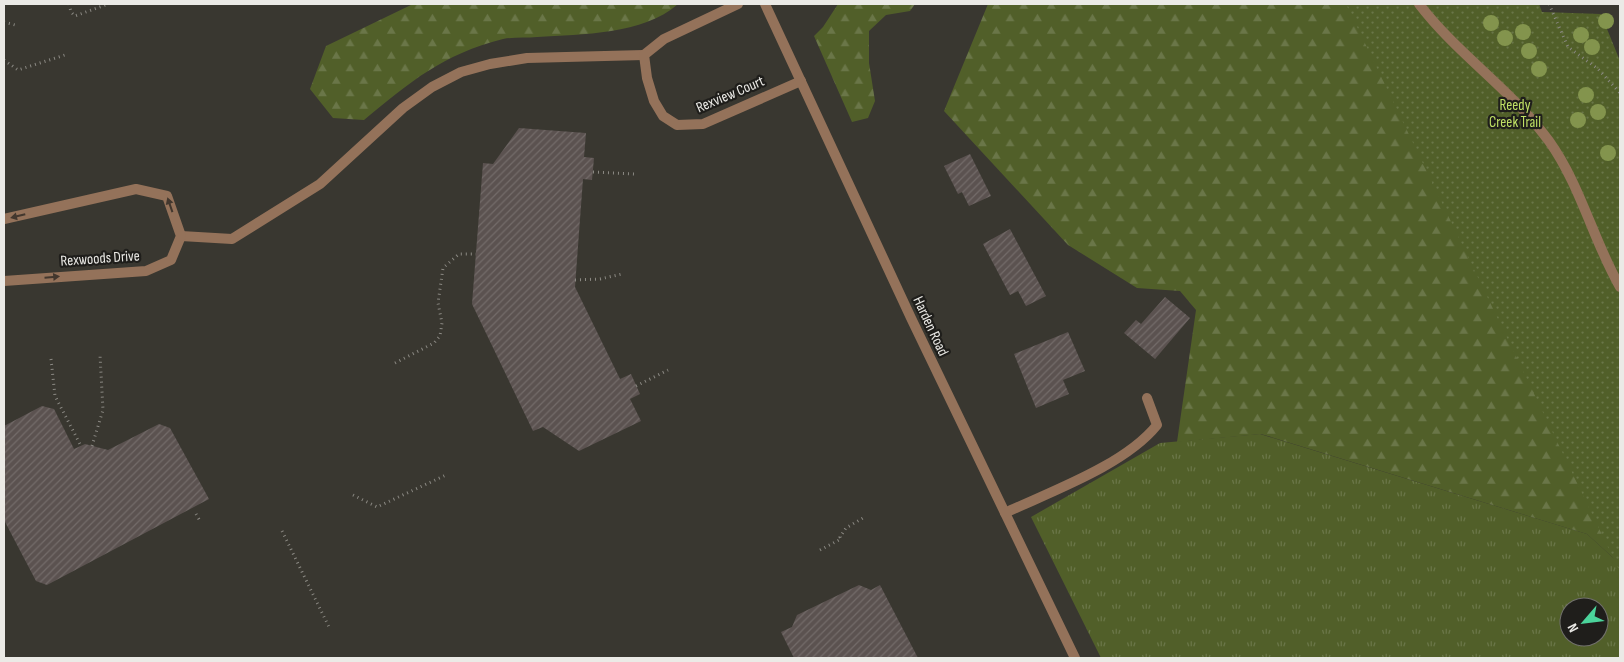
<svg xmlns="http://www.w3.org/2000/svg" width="1624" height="662" font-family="'Sofia Sans Condensed',sans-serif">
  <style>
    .grass { fill: url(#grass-tufts); fill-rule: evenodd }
    .forest { fill: url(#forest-firs) }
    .park { fill: url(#park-dots) }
    .building { fill: url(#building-hatch) }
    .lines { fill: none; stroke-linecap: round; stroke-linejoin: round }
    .path { stroke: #8b8983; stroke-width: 3; stroke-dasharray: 1 4; stroke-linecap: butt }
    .service { stroke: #94725a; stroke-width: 10 }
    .minor { stroke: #94725a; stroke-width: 10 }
    .tertiary { stroke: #94725a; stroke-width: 10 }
    .tree { fill: #83944d }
    .oneway { fill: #42372e }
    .labels { text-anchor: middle; stroke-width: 4.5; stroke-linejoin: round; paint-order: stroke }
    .street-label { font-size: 15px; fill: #ebeae6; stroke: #1f1e1b }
    .park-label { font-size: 15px; fill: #bfe065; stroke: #1f1e1b }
  </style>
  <defs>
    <pattern id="grass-tufts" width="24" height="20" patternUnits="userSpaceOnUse" patternTransform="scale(1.25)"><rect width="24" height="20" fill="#515f29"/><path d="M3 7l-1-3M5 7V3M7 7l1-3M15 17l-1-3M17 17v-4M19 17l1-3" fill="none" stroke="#6a7648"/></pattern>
    <pattern id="forest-firs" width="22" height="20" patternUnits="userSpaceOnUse" patternTransform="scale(1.25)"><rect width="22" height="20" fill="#515f29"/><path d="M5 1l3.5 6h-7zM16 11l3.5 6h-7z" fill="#6a7648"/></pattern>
    <pattern id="park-dots" width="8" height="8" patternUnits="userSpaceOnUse" patternTransform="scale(1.25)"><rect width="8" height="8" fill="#515f29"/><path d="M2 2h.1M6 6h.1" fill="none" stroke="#6a7648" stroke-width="1.8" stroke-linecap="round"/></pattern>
    <pattern id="building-hatch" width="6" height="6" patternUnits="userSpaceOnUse" patternTransform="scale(1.25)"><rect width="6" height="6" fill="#5b5250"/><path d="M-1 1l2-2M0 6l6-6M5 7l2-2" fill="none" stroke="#736b69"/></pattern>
  </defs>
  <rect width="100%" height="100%" fill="#393730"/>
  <path class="grass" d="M1260,434L1587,534L1620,564V658H1101L1031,517L1160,443ZM1569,607H1599V637H1569Z"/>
  <g class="forest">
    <path d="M413,4H678C643,35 582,34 537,37C526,38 514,37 503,39C443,54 410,82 364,120L333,118L310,89L326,46Z"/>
    <path d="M838,4H915L910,11L886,15L869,31V63L875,101L868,118L852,122L814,36L823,27Z"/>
    <path d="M988,4H1385L1620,564L1587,534L1261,434L1177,442L1196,310L1180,291L1137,288L1068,245L944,111Z"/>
  </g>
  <path class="park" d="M1346,4H1539L1542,12L1601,14L1620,61V572Z"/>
  <g class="building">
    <path d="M519,128L586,133L584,157L594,158L592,180L583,179L575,287L620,379L631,374L640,394L630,399L641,421L579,451L543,427L533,431L472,304L483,163L493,164Z"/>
    <path d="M970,154L991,196L969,206L962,192L958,194L944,166Z"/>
    <path d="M1010,229L1046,296L1026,306L1018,291L1010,295L983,244Z"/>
    <path d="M1165,297L1190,318L1155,359L1124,333L1136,320L1141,324Z"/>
    <path d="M1068,332L1085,371L1063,380L1069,394L1036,408L1014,354Z"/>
    <path d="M42,406L54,409L74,449L85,444L108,450L159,424L170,428L209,499L47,585L36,581L4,520V426Z"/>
    <path d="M859,585L871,590L880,585L918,658H794L781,632L792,627L797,615Z"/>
  </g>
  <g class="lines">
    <g class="path">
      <path d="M69,4L71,12L75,16L108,4"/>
      <path d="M1549,4L1568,47L1598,69L1620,93"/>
      <path d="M4,22L15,25"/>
      <path d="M4,60L18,70L68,54"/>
      <path d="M593,172L634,174"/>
      <path d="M575,280L600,279L622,274"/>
      <path d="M51,359L55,396L81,446"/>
      <path d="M395,363L434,343L440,336L442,323L438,303L443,268L459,254H476"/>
      <path d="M636,386L668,370"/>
      <path d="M92,446L103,410L100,355"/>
      <path d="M353,495L377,507L446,475"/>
      <path d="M196,514L200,521"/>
      <path d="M282,531L330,629"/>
      <path d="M820,550L841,539L840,537L846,528L863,518"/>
    </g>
    <g class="service">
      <path d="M1419,4C1458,55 1511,89 1549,141C1581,186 1593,240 1620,287"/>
      <path d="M181,236L232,239L320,184L403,108L432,87L461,72L490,64L527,58L644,55"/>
      <path d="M1005,513C1052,491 1125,465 1157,425L1147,398"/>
    </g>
    <g class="minor">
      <path d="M738,4L664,39L644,55L647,78L654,101L663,116L677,125L703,124L801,81"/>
      <path d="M4,219L136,189L167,196L181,236L171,260L146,271L4,281"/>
    </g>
    <path class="tertiary" d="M765,4L911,318L1075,658"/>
  </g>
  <g class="tree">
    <circle cx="1606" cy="21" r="8"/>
    <circle cx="1491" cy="23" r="8"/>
    <circle cx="1523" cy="32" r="8"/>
    <circle cx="1581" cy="35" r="8"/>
    <circle cx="1505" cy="38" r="8"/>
    <circle cx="1592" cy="47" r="8"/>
    <circle cx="1529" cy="51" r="8"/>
    <circle cx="1539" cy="69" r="8"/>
    <circle cx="1586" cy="95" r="8"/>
    <circle cx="1598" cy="112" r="8"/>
    <circle cx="1578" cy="120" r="8"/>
    <circle cx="1608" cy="153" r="8"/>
  </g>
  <defs><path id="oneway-solid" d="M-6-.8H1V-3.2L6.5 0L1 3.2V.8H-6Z" transform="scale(1.25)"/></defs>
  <g class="oneway">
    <use href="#oneway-solid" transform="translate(170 205) rotate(-109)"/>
    <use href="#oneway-solid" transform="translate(18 216) rotate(166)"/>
    <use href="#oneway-solid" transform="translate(52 277) rotate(-5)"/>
  </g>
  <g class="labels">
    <g class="street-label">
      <text transform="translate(730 94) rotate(-23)" y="5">Rexview Court</text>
      <text transform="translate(100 258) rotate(-4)" y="5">Rexwoods Drive</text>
      <text transform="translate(931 326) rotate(65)" y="5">Harden Road</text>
    </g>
    <g class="park-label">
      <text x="1515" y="110">Reedy<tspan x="1515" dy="17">Creek Trail</tspan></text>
    </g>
  </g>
  <rect width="1624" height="662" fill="none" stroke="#ebeae6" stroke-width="10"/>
  <g transform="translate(1584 622) rotate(242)"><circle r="24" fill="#1f1e1b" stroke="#71706c"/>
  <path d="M0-4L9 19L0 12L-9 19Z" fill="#4bd49b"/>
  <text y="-8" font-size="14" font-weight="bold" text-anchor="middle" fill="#ebeae6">N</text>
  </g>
</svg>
